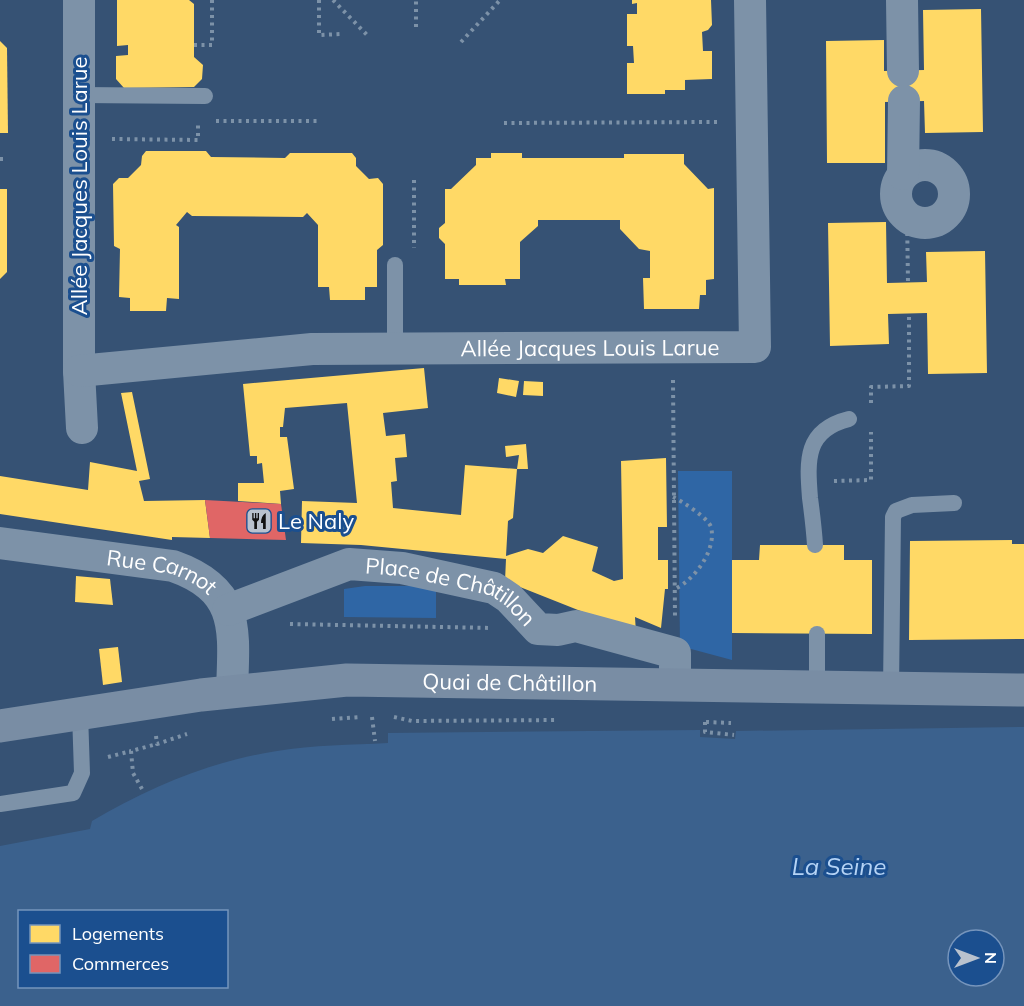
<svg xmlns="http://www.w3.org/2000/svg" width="1024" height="1006" font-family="Mulish,sans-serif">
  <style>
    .green { fill: #2f66a5 }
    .water { fill: #3b618d; fill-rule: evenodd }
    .homes { fill: #ffd966 }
    .shops { fill: #e06666 }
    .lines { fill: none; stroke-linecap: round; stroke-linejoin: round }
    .path { stroke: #7d92a8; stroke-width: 4; stroke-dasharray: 3 4.5; stroke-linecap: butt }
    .lane { stroke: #7d92a8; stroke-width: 16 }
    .street { stroke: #7d92a8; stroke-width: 32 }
    .secondary { stroke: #798da4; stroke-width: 33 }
    .labels { text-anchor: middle; stroke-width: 6; stroke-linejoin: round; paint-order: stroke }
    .street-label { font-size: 22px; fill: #fff; stroke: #1b4f8f }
    .poi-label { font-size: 22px; fill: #fff; stroke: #1b4f8f; text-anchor: start }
    .water-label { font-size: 24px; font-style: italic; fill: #b5d3f5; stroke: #1b4f8f }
  </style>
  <rect width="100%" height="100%" fill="#365274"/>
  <g class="green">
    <path d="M678,471H732V660L680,646Z"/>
    <path d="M365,586H416L436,591V618L344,617V589Z"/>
  </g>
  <path class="water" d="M1024,727V1006H0V846L90,829L92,821C150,787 211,761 277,751C313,745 352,745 388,743V733L700,730V737L735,739L736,731ZM20,912H226V986H20ZM958,940H994V976H958Z"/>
  <g class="homes">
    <path d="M117,0H189L194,4V57L203,65L202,79L194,87L124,88L116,79V56L128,55V45L117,46Z"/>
    <path d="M632,0H711L712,25L708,30L702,32L703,51H712V79L685,80V90H665V94H627V63H634L633,46H627V14H637V3L632,4Z"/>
    <path d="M981,9L983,132L925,133L924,101L885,102V163H827L826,41L884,40V71L924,70L923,10Z"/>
    <path d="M0,41L7,48L8,133H0Z"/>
    <path d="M146,151H206L211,157L285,158L290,153H352L356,158V166L369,179L378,178L383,184V245L377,250V287H365V300H330L329,287H318V225L307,213L303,217L192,216L187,212L176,225L179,227V299L167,298L166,311H130V298L119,297L120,249L114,246L113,184L119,178H128L141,165L142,156Z"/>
    <path d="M491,153H522V158H624V154H684V164L708,189L714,188V279L706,280V295H700L699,309H644L643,278H650V251L639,249L620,229V220H538V226L520,242V279H505L506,285H459V279H445V244L439,238V228L445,223V189H451L476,165V158H491Z"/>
    <path d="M0,189H7V272L0,279Z"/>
    <path d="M886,222L887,283L927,282L926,252L985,251L987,373L928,374L927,313L888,314L889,344L830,346L828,223Z"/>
    <path d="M424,368L428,408L383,413L386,436L405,434L407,457L395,458L397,481L391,482L393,508L461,515L465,465L517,469L513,518L508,521L506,556L528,549L543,553L563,536L598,547L592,571L614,581L623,579L621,461L666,458L667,527H658V560H668V589H665L661,628L635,617L636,633L505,581L506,559L361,545L301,543L302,501L357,503L347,403L285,408L283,427H280V437H287L294,489L280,491L281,504L238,501V483H264L262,463L257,464V456H250L243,384Z"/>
    <path d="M499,378L519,381L516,397L497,393Z"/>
    <path d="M524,381L543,382V396L523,395Z"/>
    <path d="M132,392L150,479L139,481L144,501L205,500L210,538L172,537V540L0,514V476L88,490L90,462L137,471L121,393Z"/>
    <path d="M526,444L528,469H517L519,455L506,457L505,446Z"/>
    <path d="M1012,540V544H1024V639L909,640L910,541Z"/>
    <path d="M760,545H844V560H872V634L732,633V560H759Z"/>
    <path d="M76,576L110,579L113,605L75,602Z"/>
    <path d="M118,647L122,682L103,685L99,649Z"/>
  </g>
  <path class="shops" d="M205,500L281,504L286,540L210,538Z"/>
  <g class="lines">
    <g class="path">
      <path d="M319,0V35L340,34"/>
      <path d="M333,0L368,36"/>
      <path d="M416,27V0"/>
      <path d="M461,42L500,0"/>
      <path d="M194,45H212V0"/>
      <path d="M216,121H320"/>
      <path d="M504,123L718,122"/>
      <path d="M112,139L198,140V122"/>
      <path d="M0,159H7"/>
      <path d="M414,180V248"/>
      <path d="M907,218L908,282"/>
      <path d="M673,380L675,618"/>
      <path d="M871,403V387L909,386V313"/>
      <path d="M834,481L871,480V432"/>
      <path d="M673,497C682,501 708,518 711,527C717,550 694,580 675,589"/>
      <path d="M290,624L492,628"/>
      <path d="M372,717L375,741"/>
      <path d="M394,717L412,721L558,720"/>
      <path d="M332,719L360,717"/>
      <path d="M705,722V732L734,735"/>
      <path d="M706,722L731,723"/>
      <path d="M156,736L157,744L187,734"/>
      <path d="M108,757L131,751"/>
      <path d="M142,789L133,773L131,751L157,744"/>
    </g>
    <g class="lane">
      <path d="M79,95L205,96"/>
      <path d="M395,265V349"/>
      <path d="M815,545C814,529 812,513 810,498C807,460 805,430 849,419"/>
      <path d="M817,634V687"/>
      <path d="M891,689L893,517L896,511L912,505L954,503"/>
      <path d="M0,804L73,793L82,773L80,713"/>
    </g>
    <g class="street">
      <path d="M79,0V371L82,428"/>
      <path d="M902,0L903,71"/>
      <circle cx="925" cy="194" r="29"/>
      <path d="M903,174L904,101"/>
      <path id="s1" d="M79,371L312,349L755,347L750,0"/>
      <path id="s2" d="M0,543L173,566C241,590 234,630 232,691"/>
      <path id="s3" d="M228,610L349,564L402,568L494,588L509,598L538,629L558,630L576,626L675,653V685"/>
    </g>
    <path class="secondary" id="s4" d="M0,726L201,695L347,680L1024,690"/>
  </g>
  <defs>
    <g id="restaurant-square" transform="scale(1.35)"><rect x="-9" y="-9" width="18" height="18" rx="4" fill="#b9c2ce" stroke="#1b4f8f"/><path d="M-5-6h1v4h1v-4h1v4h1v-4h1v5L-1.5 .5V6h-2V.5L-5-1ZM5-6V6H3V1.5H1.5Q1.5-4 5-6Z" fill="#111"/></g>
  </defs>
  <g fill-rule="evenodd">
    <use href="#restaurant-square" x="259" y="521"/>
  </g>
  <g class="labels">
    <g class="street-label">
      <text transform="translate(79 186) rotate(-90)" y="8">Allée Jacques Louis Larue</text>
      <text dy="8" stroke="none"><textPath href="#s1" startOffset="512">Allée Jacques Louis Larue</textPath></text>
      <text dy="8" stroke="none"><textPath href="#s2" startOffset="165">Rue Carnot</textPath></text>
      <text dy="8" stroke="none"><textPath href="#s3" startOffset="237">Place de Châtillon</textPath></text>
      <text dy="8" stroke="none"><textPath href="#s4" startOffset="513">Quai de Châtillon</textPath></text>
    </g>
    <g class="poi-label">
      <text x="278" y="529">Le Naly</text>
    </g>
    <g class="water-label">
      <text x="839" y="875">La Seine</text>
    </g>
  </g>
  <rect x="18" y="910" width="210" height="78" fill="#1b4f8f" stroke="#7695bc" stroke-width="1.5"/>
  <rect x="30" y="925" width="30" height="18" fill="#ffd966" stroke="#7695bc" stroke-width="1.5"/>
  <text x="72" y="940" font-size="18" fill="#ffffff">Logements</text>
  <rect x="30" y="955" width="30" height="18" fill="#e06666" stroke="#7695bc" stroke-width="1.5"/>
  <text x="72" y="970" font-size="18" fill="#ffffff">Commerces</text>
  <g transform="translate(976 958) rotate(90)"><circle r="28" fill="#1b4f8f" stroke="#7695bc" stroke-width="1.5"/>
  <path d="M0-4.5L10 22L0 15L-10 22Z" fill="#b9c2ce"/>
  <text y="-9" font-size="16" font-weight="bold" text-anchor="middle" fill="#ffffff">N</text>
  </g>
</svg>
